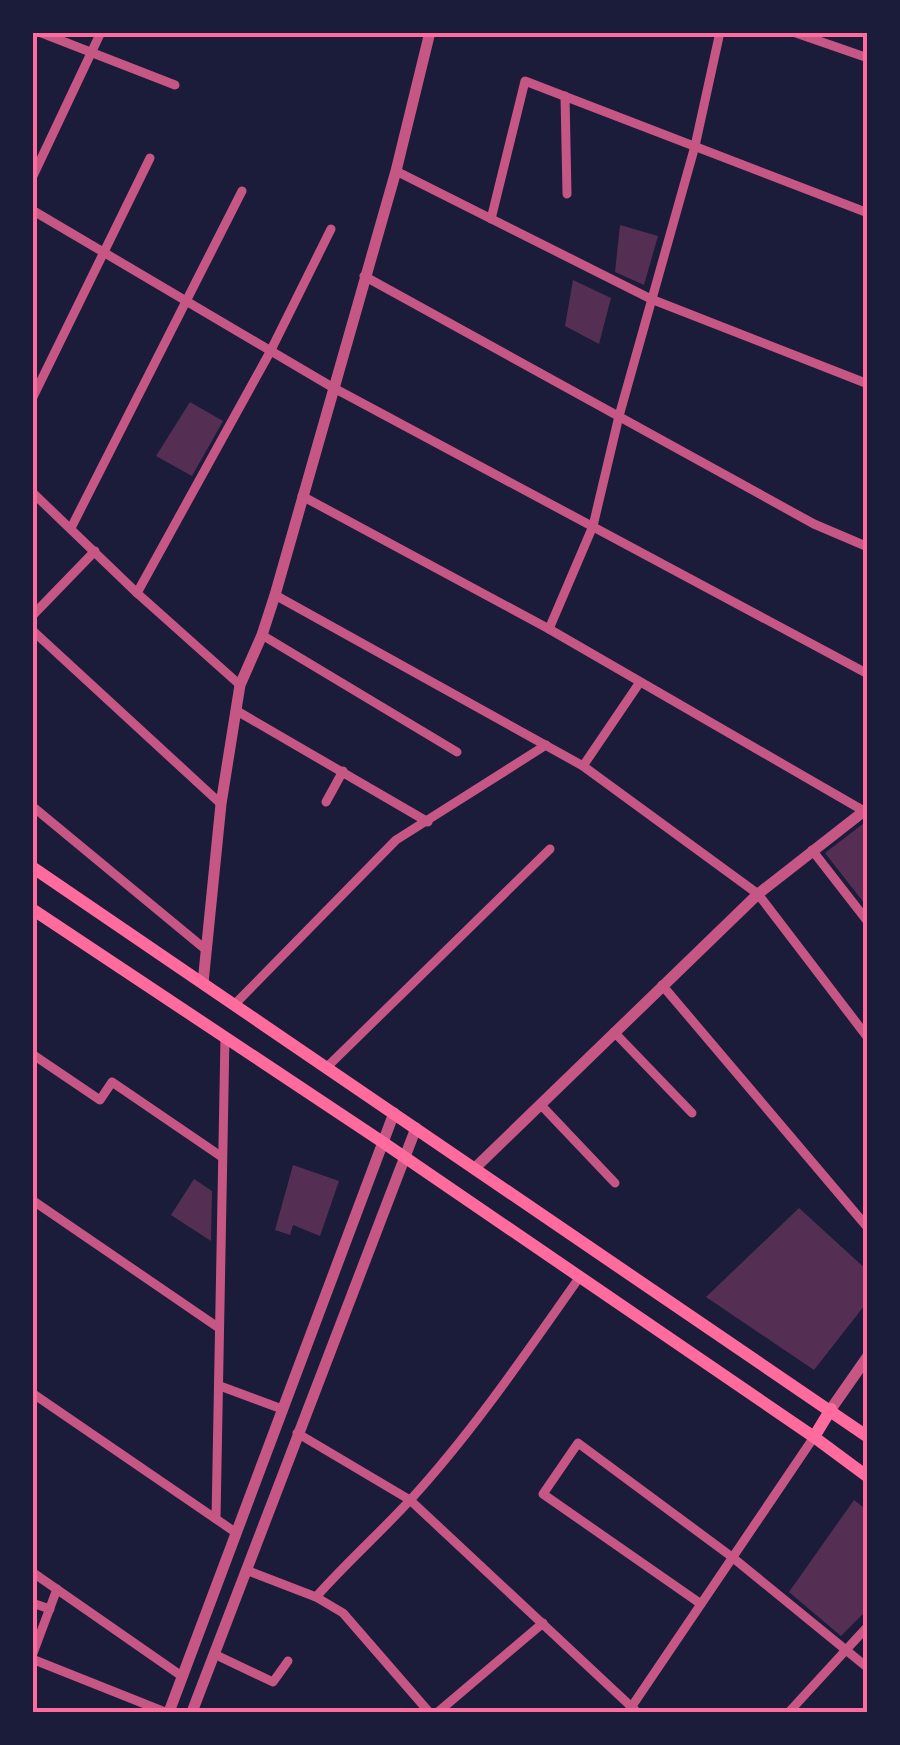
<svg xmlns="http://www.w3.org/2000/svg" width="900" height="1745" font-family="'Archivo Narrow',sans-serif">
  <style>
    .building { fill: #542f53 }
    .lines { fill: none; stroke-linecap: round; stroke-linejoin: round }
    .minor { stroke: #c65784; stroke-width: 9 }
    .tertiary { stroke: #c65784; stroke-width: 11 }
    .secondary { stroke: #ff6b9d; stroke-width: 12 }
    .neatline { fill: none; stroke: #ff6b9d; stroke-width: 4 }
  </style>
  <rect width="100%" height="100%" fill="#1b1b3a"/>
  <g class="building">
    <path d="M620,225L658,236L644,285L615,272Z"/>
    <path d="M573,280L611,298L599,344L565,326Z"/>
    <path d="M190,402L223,421L192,476L156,456Z"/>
    <path d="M868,820V908L825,853Z"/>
    <path d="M293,1165L339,1181L320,1236L293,1225L290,1235L275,1230Z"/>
    <path d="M194,1179L212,1191L211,1241L171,1215Z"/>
    <path d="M799,1208L868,1271V1301L814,1370L706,1297Z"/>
    <path d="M854,1500L868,1511V1609L841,1636L789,1592Z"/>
  </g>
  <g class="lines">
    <g class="minor">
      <path d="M39,32L175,85"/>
      <path d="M793,32L868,58"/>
      <path d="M565,96L567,194"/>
      <path d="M396,171L651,299L868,384"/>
      <path d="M32,178L101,32"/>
      <path d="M32,210L332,387L868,674"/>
      <path d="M491,219L525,81L868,213"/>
      <path d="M364,276L814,524L868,547"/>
      <path d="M32,399L150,158"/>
      <path d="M32,492L137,593L240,685"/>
      <path d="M302,496L549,629L864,811"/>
      <path d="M71,528L242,191"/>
      <path d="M137,593L270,352L331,229"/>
      <path d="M275,595L583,766L758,894L868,1038"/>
      <path d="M32,616L95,551"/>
      <path d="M549,629L593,526L619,416L695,146L720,32"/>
      <path d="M32,630L221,804"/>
      <path d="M262,635L457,752"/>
      <path d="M237,711L428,822"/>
      <path d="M583,766L640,682"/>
      <path d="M326,802L343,771"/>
      <path d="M32,806L205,949"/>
      <path d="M812,850L868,922"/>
      <path d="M662,985L868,1228"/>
      <path d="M235,1004L396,840L546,745"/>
      <path d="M614,1032L692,1113"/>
      <path d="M32,1054L100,1100L112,1082L222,1157"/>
      <path d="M327,1067L550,849"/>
      <path d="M540,1104L615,1183"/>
      <path d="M32,1200L219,1328"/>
      <path d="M220,1386L282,1409"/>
      <path d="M32,1393L235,1532"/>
      <path d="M297,1433L410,1500L637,1712"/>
      <path d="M216,1519L225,1037"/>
      <path d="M246,1570L316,1597L343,1613L429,1712"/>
      <path d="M32,1572L183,1677"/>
      <path d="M316,1597C346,1563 381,1532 412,1498C474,1430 526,1353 579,1278"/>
      <path d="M32,1603L50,1609"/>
      <path d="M701,1604L543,1494L578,1443L732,1557L868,1668"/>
      <path d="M214,1654L273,1682L288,1661"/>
      <path d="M32,1656L57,1589"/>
      <path d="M32,1659L165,1712"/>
      <path d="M438,1712L543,1623"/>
      <path d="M628,1712L814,1437"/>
      <path d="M789,1712L868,1626"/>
    </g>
    <g class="tertiary">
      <path d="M203,983L221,804L240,685L262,635L275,595L396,171L430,32"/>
      <path d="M476,1167L758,894L868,808"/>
      <path d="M831,1409L868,1356"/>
      <path d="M169,1712L394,1113"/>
      <path d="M192,1712L416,1128"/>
    </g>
    <g class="secondary">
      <path d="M32,867L868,1437"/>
      <path d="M32,909L381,1141L814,1437L868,1477"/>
      <path d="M814,1437L831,1409"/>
    </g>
  </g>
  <rect width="900" height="1745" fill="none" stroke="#1b1b3a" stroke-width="70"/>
  <rect x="35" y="35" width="830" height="1675" class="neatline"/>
</svg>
